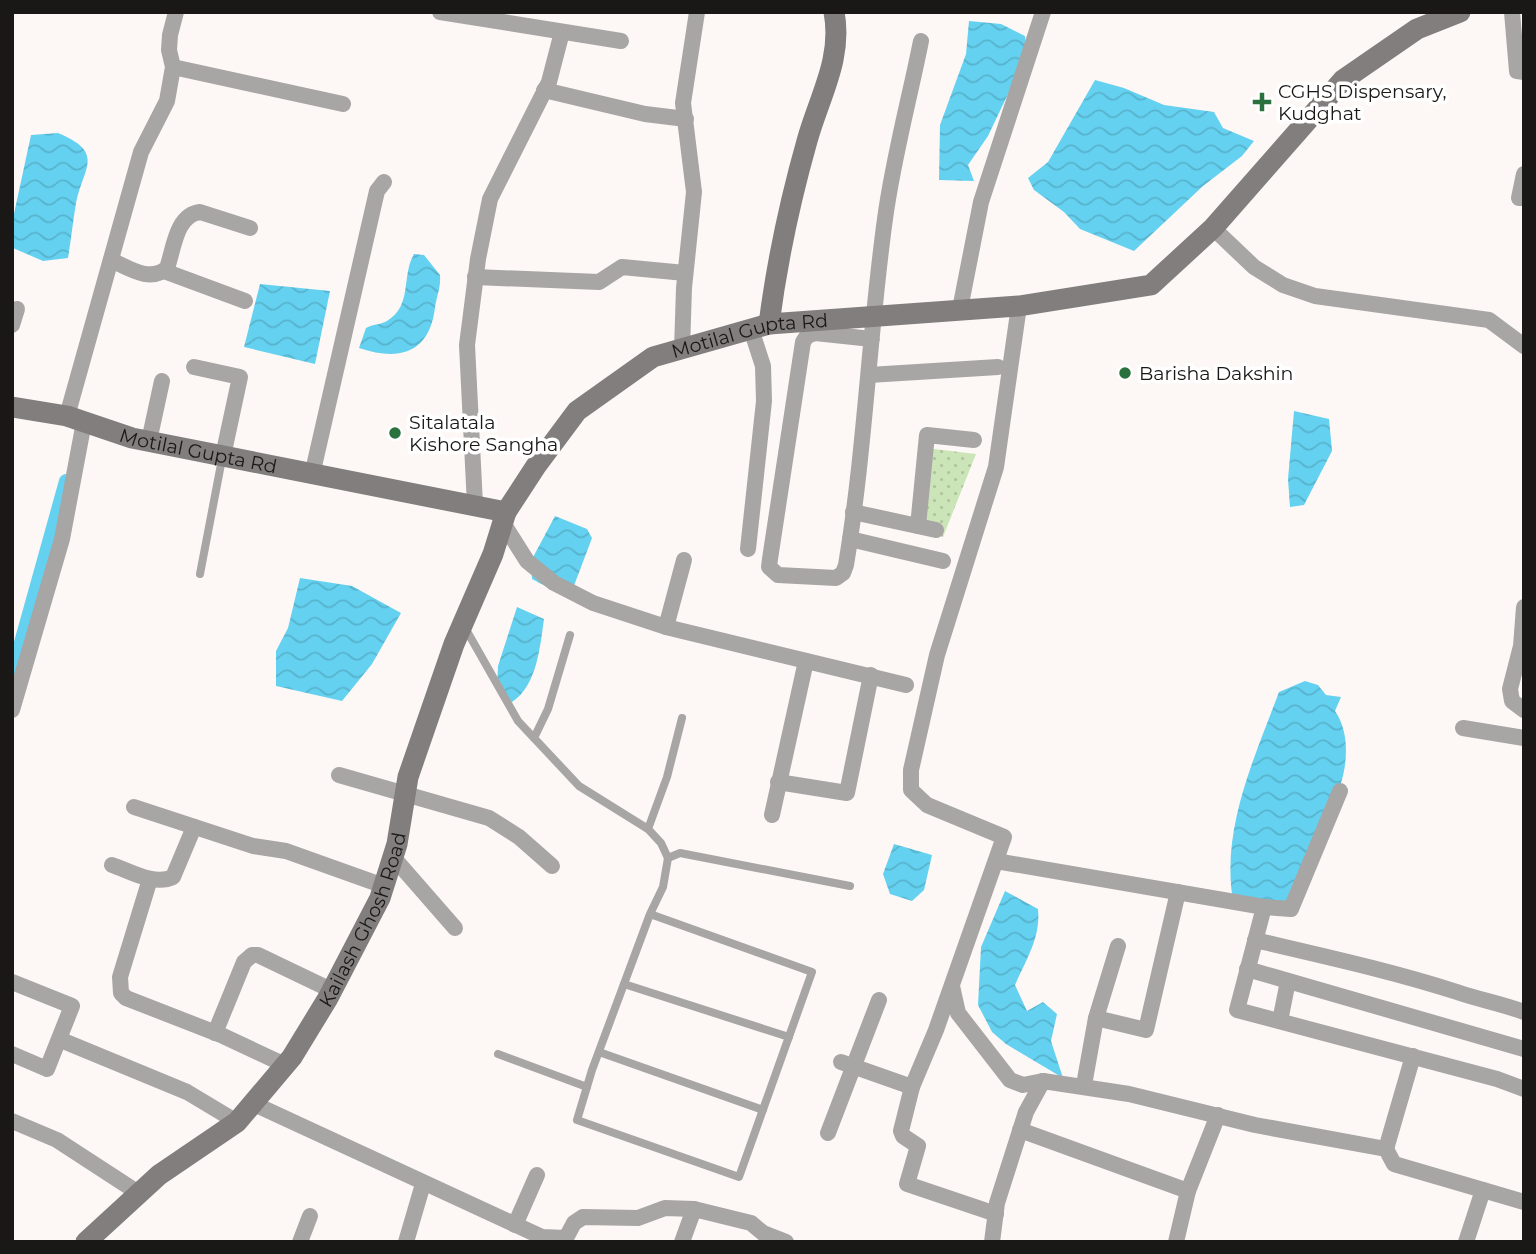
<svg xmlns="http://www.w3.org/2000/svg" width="1536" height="1254" font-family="Montserrat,sans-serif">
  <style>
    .grass { fill: url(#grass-dots) }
    .water { fill: url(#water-waves) }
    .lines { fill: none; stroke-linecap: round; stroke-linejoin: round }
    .canal { stroke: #65d1f0; stroke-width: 14 }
    .lane { stroke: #a8a5a5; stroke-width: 8 }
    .street { stroke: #a8a5a5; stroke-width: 16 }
    .secondary { stroke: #817e7d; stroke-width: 21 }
    .poi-dot { fill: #2a713e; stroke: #fff; stroke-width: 2.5 }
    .labels { text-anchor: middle; stroke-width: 7; stroke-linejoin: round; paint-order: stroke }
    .poi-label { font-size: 19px; fill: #1a1817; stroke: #fff; text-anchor: start }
    .street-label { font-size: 19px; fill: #1a1817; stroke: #fff }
  </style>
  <defs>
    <pattern id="grass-dots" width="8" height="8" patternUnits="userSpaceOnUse" patternTransform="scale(1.75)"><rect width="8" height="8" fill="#cce5b8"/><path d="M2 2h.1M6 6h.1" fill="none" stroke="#afc49d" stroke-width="1.8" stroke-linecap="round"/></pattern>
    <pattern id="water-waves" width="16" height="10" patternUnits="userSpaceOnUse" patternTransform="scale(1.75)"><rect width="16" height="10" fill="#65d1f0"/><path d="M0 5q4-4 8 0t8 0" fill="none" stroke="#57b3cd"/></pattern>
  </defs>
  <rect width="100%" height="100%" fill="#fdf8f5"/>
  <path class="grass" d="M926,448L976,454L943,537L912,526Z"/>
  <g class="water">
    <path d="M969,21L1001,24L1025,36L1027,54L988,136L968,165L974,181L939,180L940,125L966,54Z"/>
    <path d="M1095,80L1124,88L1164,105L1214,112L1223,128L1254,141L1242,156L1203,186L1134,251L1080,229L1064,212L1034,190L1028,178L1048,162Z"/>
    <path d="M58,133C106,153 83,167 76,203C73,221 71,240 68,258L43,261L13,248L12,223L31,135Z"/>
    <path d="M414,254L424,255L440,275C441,287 437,295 435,307C430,352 401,362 359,348L366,328C373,324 380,325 387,321C413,305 401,276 414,254Z"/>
    <path d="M260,284L330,291L315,364L244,347Z"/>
    <path d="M1294,411L1329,419L1332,451L1304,505L1290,507L1288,479Z"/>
    <path d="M555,516L587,529L592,538L572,591H555L532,579L531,561Z"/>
    <path d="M300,578L352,586L401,613L372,664L342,701L276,686V651L288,628Z"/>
    <path d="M517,607L544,619C540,647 537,686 512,702L497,690L498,666Z"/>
    <path d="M1305,681L1318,685L1326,695L1341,697L1335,711C1349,731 1348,760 1341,783C1331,816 1301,881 1281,910L1234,906C1219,833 1254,759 1279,692Z"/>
    <path d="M894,844L932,855L924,890L912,901L890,894L883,874Z"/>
    <path d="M1005,891L1038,909C1041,937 1026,960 1015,985L1027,1011L1043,1002L1057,1014L1051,1041L1063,1078L1006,1044L992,1032L978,1005L981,947Z"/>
  </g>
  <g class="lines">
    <path class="canal" d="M12,675L66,481"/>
    <g class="lane">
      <path d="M200,574L222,459"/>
      <path d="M464,626L518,721L579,786L648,829L661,843L668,858L663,887L650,914L592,1070L577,1120L739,1177L812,972L650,914"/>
      <path d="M534,738L548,709L570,635"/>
      <path d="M648,829L667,777L682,718"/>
      <path d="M668,858L680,853L850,886"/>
      <path d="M624,984L789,1037"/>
      <path d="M599,1052L763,1110"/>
      <path d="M498,1054L587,1087"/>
    </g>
    <g class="street">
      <path d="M440,12L621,41"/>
      <path d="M1512,12L1517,71L1524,72"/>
      <path d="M173,67L343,104"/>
      <path d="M544,90L645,114L686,119"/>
      <path d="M1524,174L1519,198H1524"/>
      <path d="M1213,228L1254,267L1283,285L1315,296L1489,320L1524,346"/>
      <path d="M111,260C129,268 150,283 167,268C174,248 176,215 200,212L250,228"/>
      <path d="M164,271L245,301"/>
      <path d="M475,277L599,282L622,267L685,273"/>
      <path d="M960,309L981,202L1043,12"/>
      <path d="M12,325L17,309"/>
      <path d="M872,339L815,333L807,336L803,342L770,559L769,567L778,575L836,578L843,573L846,565C865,450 869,334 885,219C893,159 909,101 921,41"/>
      <path d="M682,349L684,288L694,192L683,103L697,12"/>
      <path d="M194,367L240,377L223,456"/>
      <path d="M869,375L998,367"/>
      <path d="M67,416L141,152L167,101L173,67L169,50L170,35L176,12"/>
      <path d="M149,441L162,381"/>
      <path d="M312,475L377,191L384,182"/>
      <path d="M475,505L467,345L478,259L490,199L549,82L562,32"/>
      <path d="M853,512L936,530"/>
      <path d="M503,523L527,561L554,583L593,603L666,627L906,685"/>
      <path d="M918,526L927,435L974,440"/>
      <path d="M850,539L943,561"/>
      <path d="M748,549L764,401L763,366L751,329"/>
      <path d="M1524,607L1521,646L1510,689L1512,701L1524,710"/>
      <path d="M666,627L684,560"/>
      <path d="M12,710L62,539L84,422"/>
      <path d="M1463,728L1524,738"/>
      <path d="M339,775L489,818L519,837L552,866"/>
      <path d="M778,782L847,793L871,675"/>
      <path d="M134,807L253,846L286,851L384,886"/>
      <path d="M772,815L806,661"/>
      <path d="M393,857L455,928"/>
      <path d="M996,861L1264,907L1237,1010L1497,1079L1524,1089"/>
      <path d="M112,865C130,871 154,886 173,877L194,827"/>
      <path d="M150,879L120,977L121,993L126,998L221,1035L285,1065"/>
      <path d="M1264,907L1291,909L1340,791"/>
      <path d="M1255,940C1323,956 1392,971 1457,992C1480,1000 1500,1003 1524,1012"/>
      <path d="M1247,969L1524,1049"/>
      <path d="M12,982L72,1006L47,1069L12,1054"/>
      <path d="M952,986L958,1013L1010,1080L1023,1085L1043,1081"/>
      <path d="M1096,1018L1146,1030L1178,892"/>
      <path d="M1280,1021L1288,981"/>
      <path d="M215,1033L244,962L252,955H258L331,990"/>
      <path d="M61,1040L187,1092L237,1122"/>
      <path d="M841,1062L912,1087"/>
      <path d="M1084,1085L1096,1018L1118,946"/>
      <path d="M252,1103L542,1237L566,1238L574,1223L583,1217L638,1218L665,1208L694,1209L751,1223L763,1233L786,1242"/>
      <path d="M12,1121L57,1140L140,1194"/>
      <path d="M1020,1130L1188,1191L1176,1242"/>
      <path d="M828,1133L879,1000"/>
      <path d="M1386,1149L1413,1056"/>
      <path d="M1188,1191L1218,1115"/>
      <path d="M996,1214L907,1184L918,1146L903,1136L901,1131L912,1087L936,1030L1004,837L927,805L911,790V770L937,655L996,467L1019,306"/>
      <path d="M515,1225L537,1175"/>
      <path d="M300,1242L310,1216"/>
      <path d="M406,1242L423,1184"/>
      <path d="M682,1242L694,1209"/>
      <path d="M992,1242L997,1203L1026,1112L1043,1081L1129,1094L1255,1125L1386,1149L1394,1164L1483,1190"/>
      <path d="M1466,1242L1483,1190L1524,1202"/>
    </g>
    <g class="secondary">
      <path d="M769,324C777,262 790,201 807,141C819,97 843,59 834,12"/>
      <path id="s1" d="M12,407L67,416L132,438L506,512L536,466L577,411L653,357L769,324L1019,306L1151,285L1213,228L1343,80L1417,29L1460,12"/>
      <path id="s2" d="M86,1242L159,1175L237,1122L292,1057L328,998L380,898L397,844L408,777L454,644L493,554L506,512"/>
    </g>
  </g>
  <g class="poi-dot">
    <path d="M1258.5 91.5h7v7h7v7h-7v7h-7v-7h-7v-7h7z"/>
    <circle cx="1125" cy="373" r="7"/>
    <circle cx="395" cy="433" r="7"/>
  </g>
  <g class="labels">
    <g class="poi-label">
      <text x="1278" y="98">CGHS Dispensary,<tspan x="1278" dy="22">Kudghat</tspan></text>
      <text x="1139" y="380">Barisha Dakshin</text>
      <text x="409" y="429">Sitalatala<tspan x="409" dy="22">Kishore Sangha</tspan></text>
    </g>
    <g class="street-label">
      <text dy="7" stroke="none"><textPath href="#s1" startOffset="822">Motilal Gupta Rd</textPath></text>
      <text dy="7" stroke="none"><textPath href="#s1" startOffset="192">Motilal Gupta Rd</textPath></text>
      <text dy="7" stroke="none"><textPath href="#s2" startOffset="434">Kailash Ghosh Road</textPath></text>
    </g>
  </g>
  <rect width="1536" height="1254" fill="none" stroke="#1a1817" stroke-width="28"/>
</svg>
